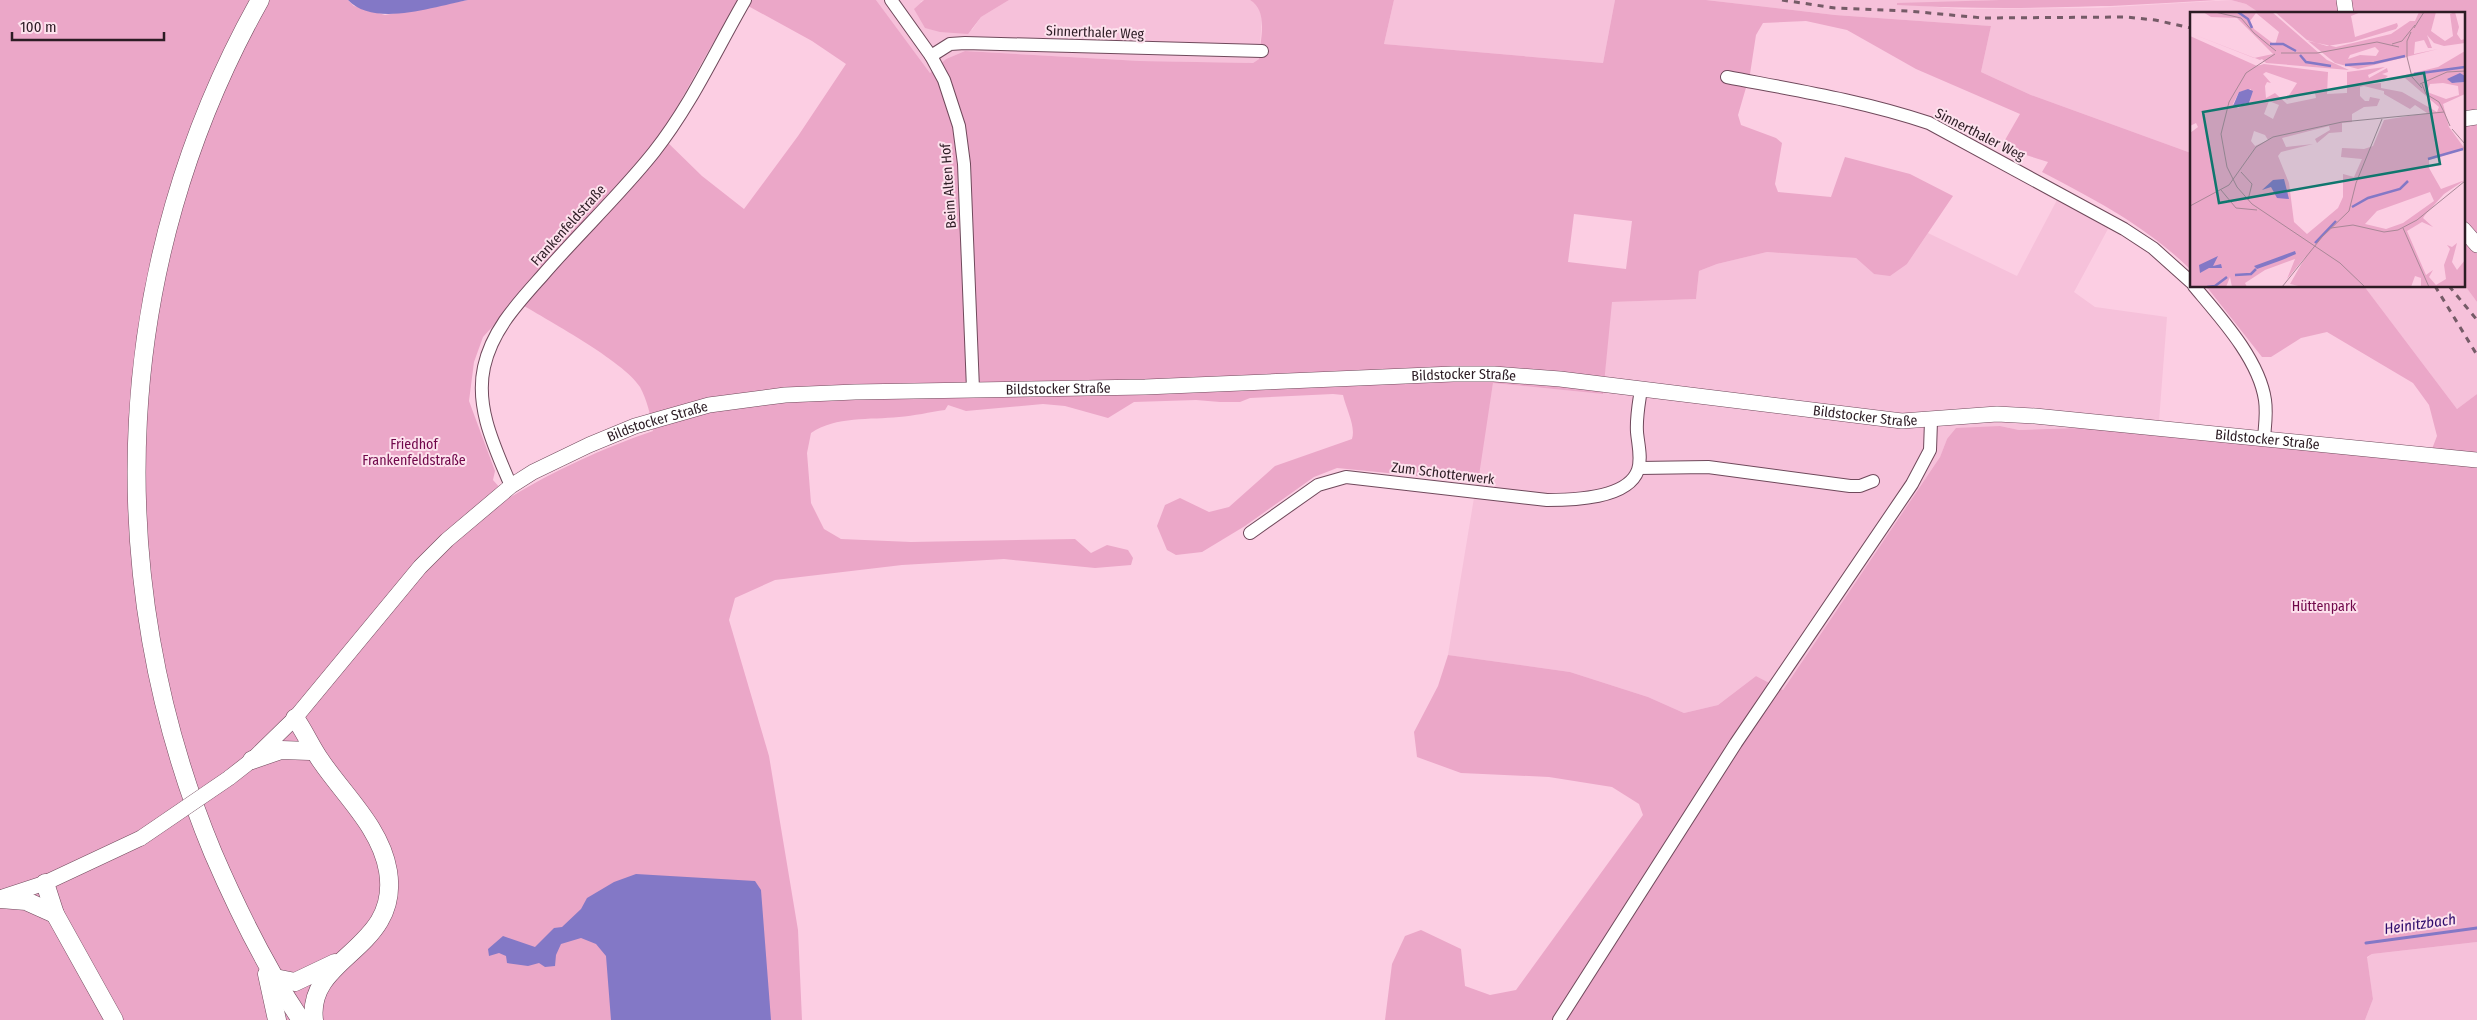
<svg xmlns="http://www.w3.org/2000/svg" width="2477" height="1020" font-family="'Fira Sans Condensed',sans-serif">
  <style>
    .built { fill: #f6c1da }
    .green { fill: #eba7c8; fill-rule: evenodd }
    .water { fill: #8378c6 }
    .lines { fill: none; stroke-linecap: round; stroke-linejoin: round }
    .stream { stroke: #8378c6; stroke-width: 3 }
    .minor-casing { stroke: #6f495b; stroke-width: 14 }
    .major-casing { stroke: #6f495b; stroke-width: 16 }
    .highway-casing { stroke: #6f495b; stroke-width: 19 }
    .minor { stroke: #fff; stroke-width: 12 }
    .major { stroke: #fff; stroke-width: 15 }
    .highway { stroke: #fff; stroke-width: 18 }
    .rail { stroke: #755b67; stroke-width: 3; stroke-dasharray: 6 6; stroke-linecap: butt }
    .major-bridge-casing { stroke: #6f495b; stroke-width: 16; stroke-linecap: butt }
    .major-bridge { stroke: #fff; stroke-width: 15 }
    .labels { text-anchor: middle; stroke-width: 4; stroke-linejoin: round; paint-order: stroke }
    .street-label { font-size: 14px; fill: #2c1c24; stroke: #fde1ed }
    .park-label { font-size: 14px; fill: #70074a; stroke: #fde1ed }
    .water-label { font-size: 15px; font-style: italic; fill: #2d0b6b; stroke: #fde1ed }
    .inset-river { fill: none; stroke: #8378c6; stroke-width: 2.5 }
    .inset-road { fill: none; stroke: #a98797; stroke-width: 1 }
    .view { fill: #0f766e; fill-opacity: 0.15; stroke: #0f766e; stroke-width: 2.5 }
    .inset-edge { fill: none; stroke: #2c1c24; stroke-width: 2.5 }
  </style>
  <rect width="100%" height="100%" fill="#fccee3"/>
  <g class="built">
    <path d="M876,0H924L920,2L972,30L981,17L1009,0H1250L1257,4L1262,17L1259,59L1253,63L1140,61L965,51L946,59L930,73Z"/>
    <path d="M1394,0H1615L1603,63L1384,44Z"/>
    <path d="M1706,0H2000L1897,4L1962,9L2097,8L2231,0L2246,4L2261,14H2191V153L2031,95L1981,72L1991,26L1835,15Z"/>
    <path d="M2057,200L2109,227L2074,292L2095,307L2167,317L2158,434L2077,428L2019,430L2000,426L1947,439L1940,457L1783,690L1756,676L1718,705L1684,713L1648,697L1570,672L1448,655L1493,383L1603,394L1611,302L1696,299L1699,271L1717,264L1767,252L1856,258L1874,274L1907,264L1928,233L2017,276Z"/>
    <path d="M2463,283L2477,302V394L2457,409L2364,286H2463Z"/>
    <path d="M2477,942V1020H2365L2373,999L2367,958L2372,954Z"/>
  </g>
  <g class="green">
    <path d="M0,0H348L354,6L385,15L468,0H876L930,73L946,59L965,51L1140,61L1253,63L1259,59C1260,40 1269,11 1250,0H1394L1384,44L1603,63L1615,0H1706L1835,15L1991,26L1981,72L2031,95L2191,153V270C2146,226 2097,201 2042,172L2048,162L2007,149L2005,140L2020,114L1916,69L1847,30L1806,21L1763,23L1756,35L1750,74L1738,115L1741,125L1776,138L1782,143L1775,184L1778,192L1831,197L1845,157L1910,174L1953,196L1907,264L1890,276L1874,274L1856,258L1767,252L1717,264L1699,271L1696,299L1612,302L1603,394L1493,383L1478,482L1337,468L1314,477L1245,526L1202,552L1176,555L1167,550L1157,526L1165,505L1180,498L1209,512L1229,507L1275,466L1352,439C1356,426 1346,409 1343,395L1333,394L1250,398L1240,402H1220L1196,400L1134,402L1108,418L1065,406L1043,404L966,411L948,405L945,410C930,412 914,416 899,417C870,420 836,416 811,433L807,453L811,503L824,529L841,539L911,542L1075,539L1091,553L1107,545L1128,550L1133,558L1131,565L1095,568L1004,559L902,565L775,580L735,598L729,620L769,756L798,930L802,1020H0ZM739,1L812,41L846,64L798,136L744,209L702,176L661,136L709,50ZM1574,214L1632,221L1626,269L1568,262ZM516,301C545,319 624,361 640,387C647,400 651,416 653,431C603,448 555,470 509,498L493,480L495,471L469,401L474,362L483,337Z"/>
    <path d="M924,0H1009L981,17L968,34L940,32L925,28L914,9Z"/>
    <path d="M2000,0H2217C2110,7 2004,11 1897,5V3Z"/>
    <path d="M2231,0H2477V302L2463,283V14H2261L2246,4Z"/>
    <path d="M2206,286H2364L2457,409L2477,394V942L2372,954L2367,957L2373,999L2365,1020H1385L1392,964L1405,936L1421,930L1461,949L1465,986L1490,995L1516,990L1643,815L1639,804L1612,787L1549,777L1461,773L1417,757L1414,732L1438,686L1448,655L1570,672L1648,697L1684,713L1718,705L1756,676L1783,690L1940,457L1947,439L1956,428L2000,426L2019,430L2077,428L2158,434L2427,462L2437,436L2429,405L2413,383L2327,332L2301,338L2271,357H2262Z"/>
  </g>
  <g class="water">
    <path d="M348,0H468C436,6 374,28 348,0Z"/>
    <path d="M636,874L755,881L761,890L771,1020H611L606,956L596,944L581,938L561,944L556,955L555,966L545,967L539,963L528,966L507,963L506,956L499,953L489,956L488,949L503,936L535,947L554,928L562,927L581,909L587,898L614,882Z"/>
  </g>
  <g class="lines">
    <path class="stream" d="M2366,943L2477,928"/>
    <g class="minor-casing">
      <g id="minor">
        <path d="M891,0L931,56L944,80L959,126L964,164L973,389"/>
        <path d="M931,56L950,44L965,43L1262,51"/>
        <path d="M1727,77C1795,90 1864,101 1929,123L2124,229L2153,248L2191,282"/>
        <path d="M2194,286C2220,317 2259,359 2265,400C2267,413 2265,425 2264,438"/>
        <path d="M1639,468L1708,467L1850,486H1860L1873,481"/>
        <path d="M511,486C495,448 475,408 484,367C492,330 518,303 542,276C578,234 619,196 654,152C691,105 715,52 745,0"/>
        <path d="M1250,533L1318,485L1346,477L1547,500C1572,500 1628,499 1638,470C1642,458 1638,444 1637,432C1636,417 1639,403 1641,389"/>
        <path d="M1559,1020L1736,743L1912,484L1930,450L1931,421"/>
      </g>
    </g>
    <g class="major-casing">
      <g id="major">
        <path d="M2344,0L2346,14"/>
        <path d="M2463,119L2477,117"/>
        <path d="M2463,229L2477,245"/>
        <path id="s1" d="M229,778L252,760L295,718L420,567L447,540L511,486L533,472L589,445L635,426L709,405L785,395L855,392L1145,387L1453,374H1494L1560,379L1902,421L1997,414L2035,416L2477,460"/>
        <path d="M0,898L45,883L141,838"/>
      </g>
    </g>
    <g class="highway-casing">
      <g id="highway">
        <path d="M260,0C112,263 98,576 213,853C238,911 266,968 301,1020"/>
        <path d="M295,718C305,732 311,747 321,761C344,795 381,828 388,871C401,950 306,956 314,1020"/>
        <path d="M252,760L281,750L310,751"/>
        <path d="M45,883L55,914L114,1020"/>
        <path d="M0,899L26,901L55,914"/>
        <path d="M267,974L277,1020"/>
        <path d="M275,978L295,982L335,963"/>
      </g>
    </g>
    <use href="#minor" class="minor"/>
    <use href="#major" class="major"/>
    <use href="#highway" class="highway"/>
    <g class="rail">
      <path d="M1782,0L1835,8L1908,11L1983,18L2126,17L2155,20L2191,28"/>
      <path d="M2435,286L2477,355"/>
      <path d="M2449,286L2477,320"/>
    </g>
    <g class="major-bridge-casing">
      <path id="major-bridge" d="M141,838L229,778"/>
    </g>
    <use href="#major-bridge" class="major-bridge"/>
  </g>
  <g class="labels">
    <g class="street-label">
      <text transform="translate(1095 32) rotate(2)" y="5">Sinnerthaler Weg</text>
      <text transform="translate(1980 134) rotate(27)" y="5">Sinnerthaler Weg</text>
      <text transform="translate(948 186) rotate(-94)" y="5">Beim Alten Hof</text>
      <text transform="translate(568 225) rotate(-48)" y="5">Frankenfeldstraße</text>
      <text dy="5" stroke="none"><textPath href="#s1" startOffset="1378">Bildstocker Straße</textPath></text>
      <text dy="5" stroke="none"><textPath href="#s1" startOffset="972">Bildstocker Straße</textPath></text>
      <text dy="5" stroke="none"><textPath href="#s1" startOffset="1782">Bildstocker Straße</textPath></text>
      <text dy="5" stroke="none"><textPath href="#s1" startOffset="568">Bildstocker Straße</textPath></text>
      <text dy="5" stroke="none"><textPath href="#s1" startOffset="2186">Bildstocker Straße</textPath></text>
      <text transform="translate(1443 473) rotate(7)" y="5">Zum Schotterwerk</text>
    </g>
    <g class="park-label">
      <text x="414" y="449">Friedhof<tspan x="414" dy="16">Frankenfeldstraße</tspan></text>
      <text x="2324" y="611">Hüttenpark</text>
    </g>
    <g class="water-label">
      <text transform="translate(2420 924) rotate(-8)" y="5">Heinitzbach</text>
    </g>
  </g>
  <g transform="translate(2190 12)">
    <rect width="275" height="275" fill="#fccee3"/>
    <path d="M13,0H82L137,48L159,58L76,51L72,47L70,48L0,21L64,46L83,42L47,6L21,5ZM66,1L89,20L85,33L64,17L60,9ZM85,0H171L161,4L165,25L207,11L208,14L206,17L162,30L137,34L117,28ZM229,0H246L241,19L255,29L263,24L260,2L265,0L269,15L267,22L271,28L275,27V31L254,34L244,31L237,23L242,36H238L234,28L225,30L224,42L248,37L168,57L145,51L118,29L146,35L201,22L220,9H225ZM185,35L189,39L186,44L170,43L158,47L160,43ZM0,24L67,54L74,52L138,60L137,82L157,81V60L195,55L178,63L179,66L197,56L198,60L192,62L198,64L194,67L158,74L191,71V76L212,80L247,100L249,95L215,66L182,71L248,55L275,39V64L264,71L275,70V82L253,92L259,115L275,137L239,148V156L251,177L275,168L254,182L235,203L233,206L243,215L232,210L217,219L236,263L243,258L239,265L246,273L256,267L254,253L260,237L257,233L262,235L267,231L262,250L267,258L275,248V275L231,274V266L225,264L221,275H113L100,272L116,244L97,267L105,247L75,258L55,271L57,275H42L40,265L36,275H0V121L8,115L6,111L0,114ZM76,60L107,71L96,88L120,80L125,81L126,86L97,92L85,81L76,86L75,74L77,70L81,71L73,62ZM253,71L268,74L269,83L256,87L237,80L240,72ZM174,74L194,79V82L220,97L225,93L237,101L194,108L183,134L174,137L152,136L151,145L172,147L164,165L153,162V185L148,196L117,222L104,210L99,171L88,144L91,140L123,132L96,135L92,126L139,114L140,118L125,127L127,131L139,121L152,120V111L162,110V102L174,95L187,94L190,87L180,85L179,89H175L170,84V75ZM61,77L60,90L48,96L43,92L49,80ZM79,89L89,93L83,107L74,102ZM64,119L75,123L78,128L65,134L61,129ZM240,180L244,189L213,211L196,217L175,212L187,199Z" fill="#eba7c8" fill-rule="evenodd"/>
    <path d="M270,61L275,64V70L262,71L257,67ZM58,77L63,79L59,91L43,94L49,80ZM94,167L99,187L87,186L81,175L72,178L83,168ZM105,239L106,242L92,248L67,257L64,254ZM28,244L23,254L31,252L32,256H19L10,261L9,253Z" fill="#8378c6"/>
    <path class="inset-river" d="M48,0L58,7L62,16M80,32H93L106,39M110,43L116,50L141,54M155,53L184,51L215,44M224,62L275,55M238,147L273,137M162,195L178,186L210,177L218,169M125,231L146,209M45,263L61,262L66,257M17,275L25,274L37,265"/>
    <path class="inset-road" d="M25,0L51,6L64,21L86,39M224,16L234,0M221,20L217,29V45L222,65L232,76M202,32L212,29L225,13M91,41H127L187,30L209,35M85,42L56,61L39,90L31,122L37,155L47,175L62,192L150,251L175,275M230,72L257,60L275,59M254,100L260,114M262,117L275,132M51,160L62,172L58,188M31,178L46,196L67,198M0,194L39,173L66,135L83,125L152,110L254,100L249,90L236,82L232,72M141,216L163,213L194,220L208,218L227,208L275,169M213,216L239,275M92,275L132,225L159,199L166,171L192,107"/>
    <path class="view" d="M234,61L250,152L29,191L13,100Z"/>
    <rect width="275" height="275" class="inset-edge"/>
  </g>
  <path d="M12 32v8h152v-8" fill="none" stroke="#2c1c24" stroke-width="2.5"/>
  <text x="20" y="32" font-size="15" fill="#2c1c24" stroke="#fde1ed" stroke-width="4" paint-order="stroke">100 m</text>
</svg>
